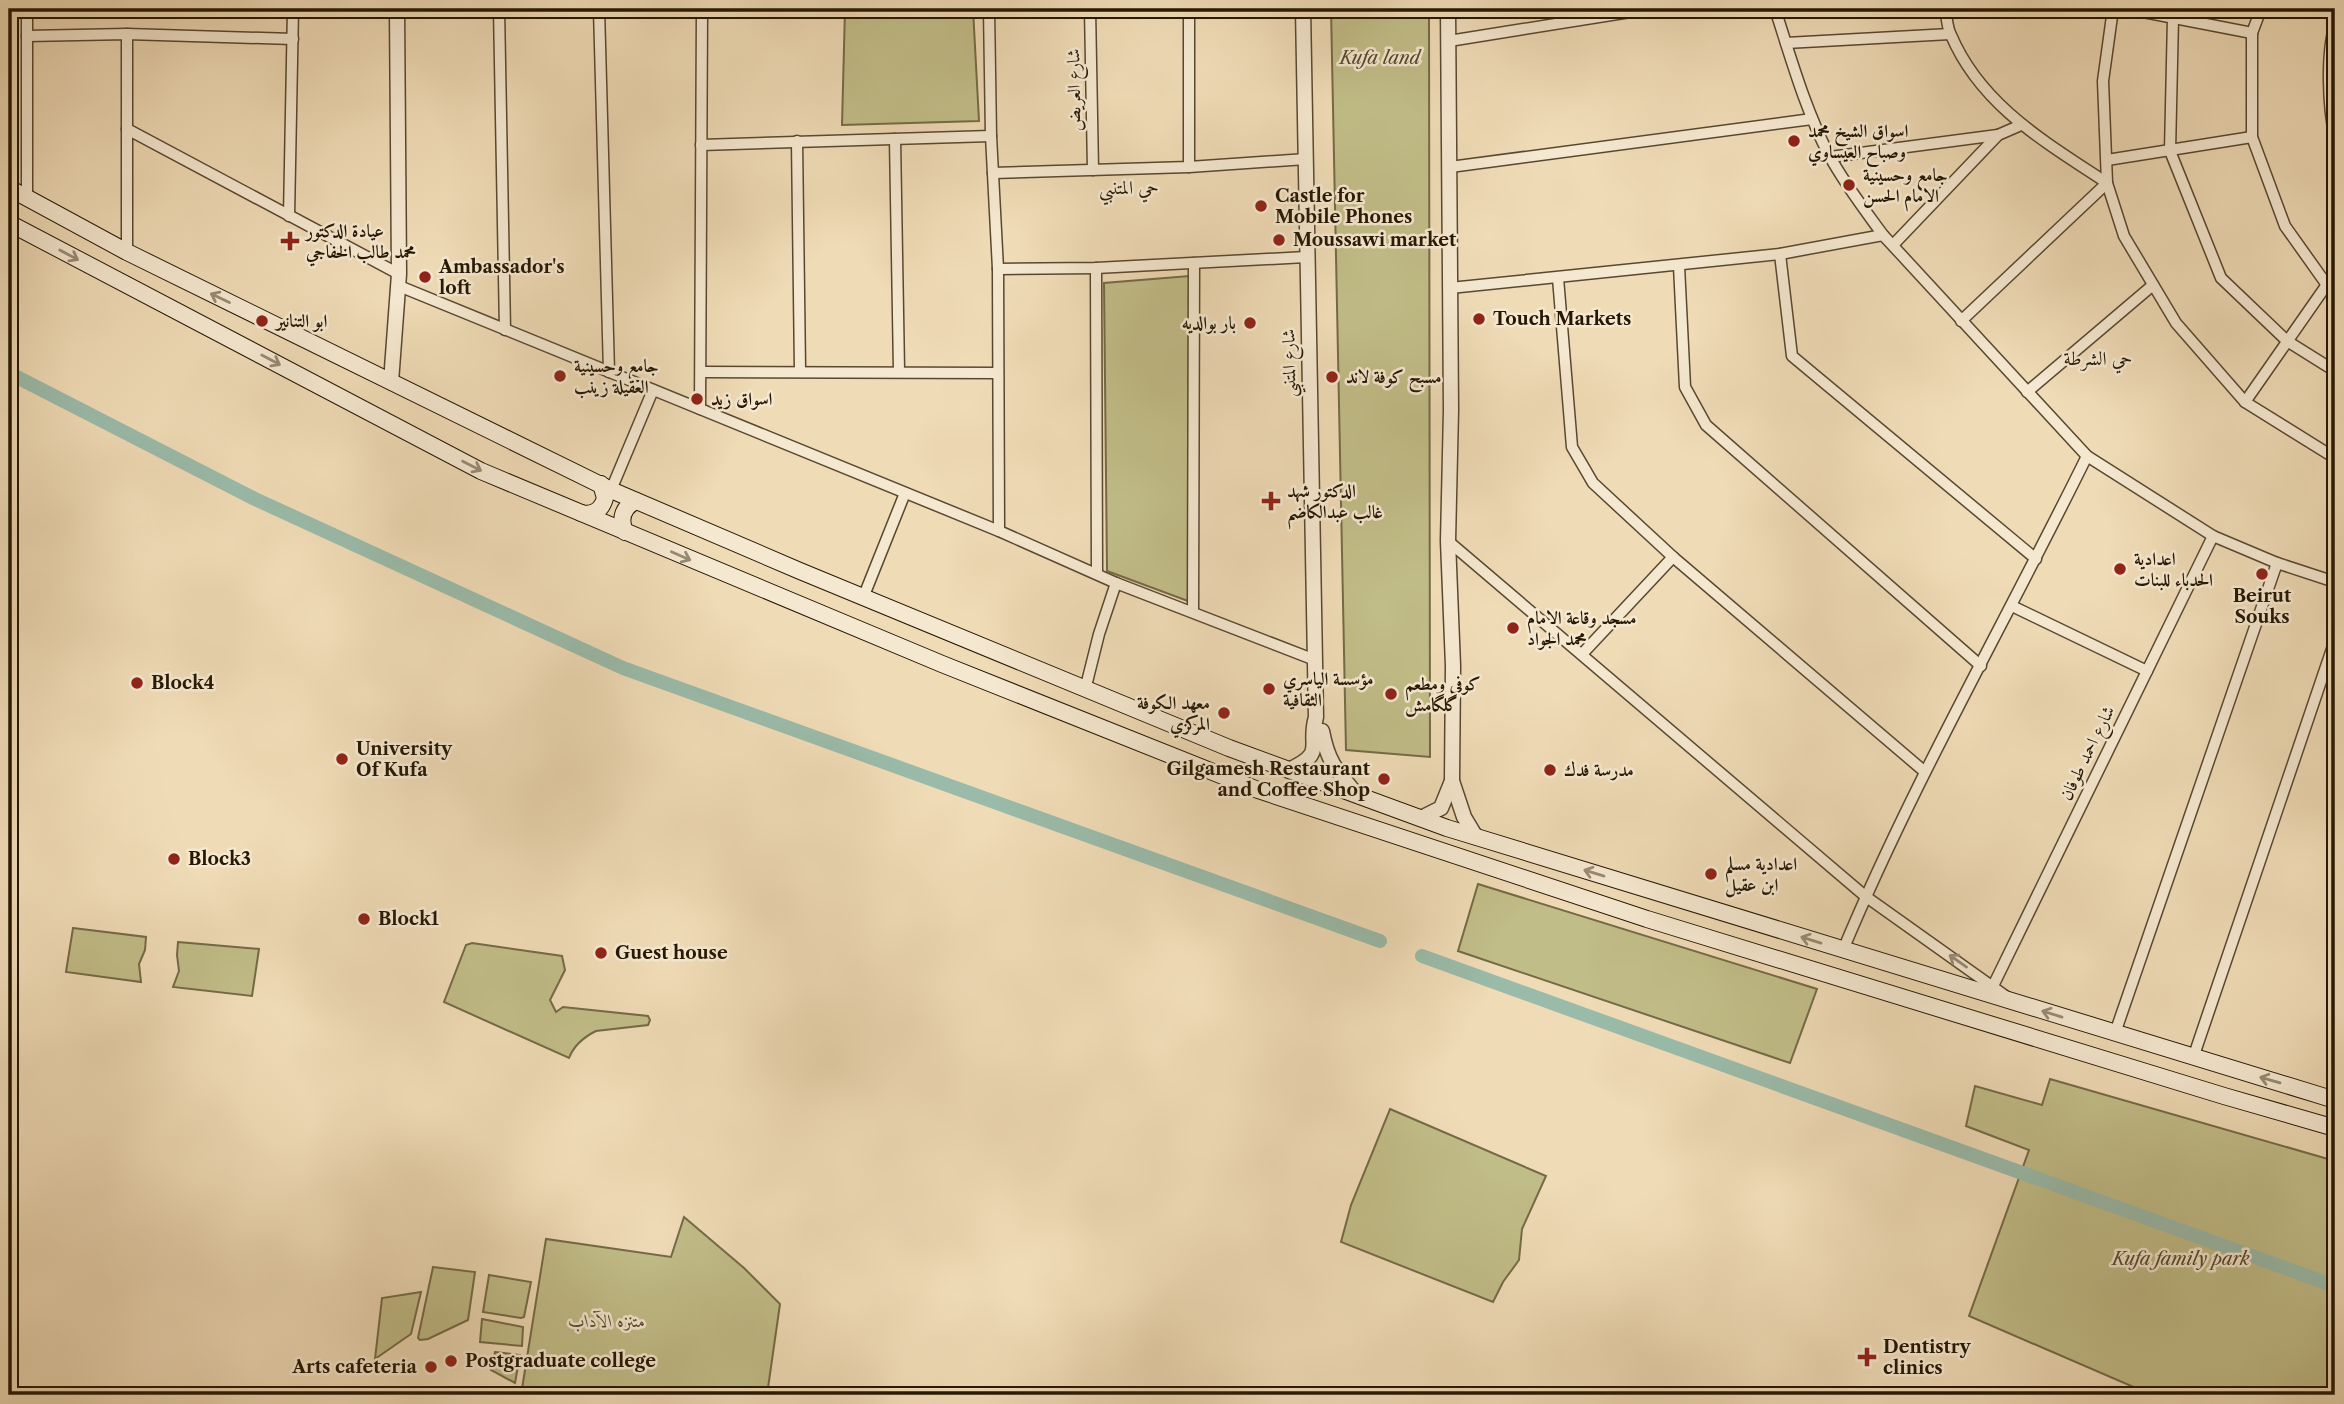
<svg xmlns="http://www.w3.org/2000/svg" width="2344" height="1404" font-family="'Libre Caslon Text',Amiri,serif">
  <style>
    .green { fill: #c1bd88; stroke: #746a46; stroke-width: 2 }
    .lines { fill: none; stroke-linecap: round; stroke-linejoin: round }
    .canal { stroke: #9abbaa; stroke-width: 14 }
    .minor-casing { stroke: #584830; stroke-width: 13 }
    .tertiary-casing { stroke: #584830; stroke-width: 17 }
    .secondary-casing { stroke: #261703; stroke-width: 18 }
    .minor { stroke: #f5e8d0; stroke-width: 10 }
    .tertiary { stroke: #f5e8d0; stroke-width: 14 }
    .secondary { stroke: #f5e8d0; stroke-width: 16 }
    .oneway { stroke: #988a74 }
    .poi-dot { fill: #8f2418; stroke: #f5e8d0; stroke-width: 2.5 }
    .labels { text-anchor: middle; stroke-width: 5; stroke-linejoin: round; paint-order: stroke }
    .park-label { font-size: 18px; font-style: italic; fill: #54492b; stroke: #f5e8d0 }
    .street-label { font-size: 18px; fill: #261703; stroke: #f5e8d0 }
    .poi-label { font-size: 18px; font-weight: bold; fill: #261703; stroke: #f5e8d0; text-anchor: start }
    .neighbourhood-label { font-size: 19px; fill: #261703; stroke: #f5e8d0 }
  </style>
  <rect width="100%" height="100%" fill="#efdbb6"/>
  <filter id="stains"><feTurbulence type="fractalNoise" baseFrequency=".00286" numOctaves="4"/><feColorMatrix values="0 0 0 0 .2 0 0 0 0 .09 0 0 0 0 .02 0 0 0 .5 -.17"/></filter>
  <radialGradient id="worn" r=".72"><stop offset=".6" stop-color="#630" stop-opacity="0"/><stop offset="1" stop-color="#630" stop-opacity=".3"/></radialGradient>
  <g class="green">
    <path d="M845,9H973L979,121L842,125Z"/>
    <path d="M1331,9H1429L1430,757L1346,750Z"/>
    <path d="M1189,276L1188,601L1107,571L1104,283Z"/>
    <path d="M1478,884L1817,989L1790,1063L1458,951Z"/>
    <path d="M73,928L146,937L145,950L139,964L141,982L66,972Z"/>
    <path d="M178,942L259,949L252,996L173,987L179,971L177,955Z"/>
    <path d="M472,943L562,956L565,970L550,1000L556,1012L563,1007L648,1016L650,1020L648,1025L596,1031C584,1037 574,1045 569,1058L444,1002L466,945Z"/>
    <path d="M2050,1079L2335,1161V1385L2332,1395H2152L1969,1316L2029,1150L1966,1126L1975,1086L2042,1105Z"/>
    <path d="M1390,1109L1546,1176L1522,1229L1519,1260L1503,1282L1493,1302L1341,1242L1351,1205Z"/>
    <path d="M684,1217L744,1268L780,1304L767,1395H521L546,1239L671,1257Z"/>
    <path d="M433,1267L475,1272L468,1320L428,1339L420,1340L418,1338Z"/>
    <path d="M489,1275L531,1282L524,1317L521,1318L483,1312Z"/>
    <path d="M421,1292L411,1334L375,1359L382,1298Z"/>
    <path d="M482,1319L523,1327L522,1346L480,1342Z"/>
    <path d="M495,1352L520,1355L515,1383L491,1370Z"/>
  </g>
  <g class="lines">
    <g class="canal">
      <path d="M9,373L255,499L623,668L1380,941"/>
      <path d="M1422,956L2332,1285"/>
    </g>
    <g class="minor-casing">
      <g id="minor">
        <path d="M27,9V198"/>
        <path d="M499,9L505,330"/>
        <path d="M599,9L609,372"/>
        <path d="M989,9L991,136L998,269L999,531"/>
        <path d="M1090,9L1093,170"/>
        <path d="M1189,9V167"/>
        <path d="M1775,9C1791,58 1805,109 1829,155C1844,183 1864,209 1883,235L2087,456L2213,536L2277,563L2335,582"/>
        <path d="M1945,9C1947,17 1947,28 1951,35C1981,106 2047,143 2107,183L1961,321"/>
        <path d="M2113,9L2103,81L2107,183L2124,236L2176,323L2245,402L2335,458"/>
        <path d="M2128,9L2252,33"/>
        <path d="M2177,9L2173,18L2170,151L2221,278L2287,341L2335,371"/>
        <path d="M2261,9L2252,33V137L2285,226L2327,285L2335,291"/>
        <path d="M2335,24C2326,54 2328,107 2335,138"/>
        <path d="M27,36L127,34L293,39"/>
        <path d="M1449,41L1649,9"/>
        <path d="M1786,43L1950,34"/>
        <path d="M127,129L399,274"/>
        <path d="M895,139L899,371"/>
        <path d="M797,141L800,370"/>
        <path d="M701,145L991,136"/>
        <path d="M1830,157L1998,135"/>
        <path d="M2107,160L2252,137"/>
        <path d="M1450,167L1812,119"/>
        <path d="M993,173L1189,167L1306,159"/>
        <path d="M289,216L293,9"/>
        <path d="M1893,245L1998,135L2021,125"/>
        <path d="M127,252V34"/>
        <path d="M1780,254L1792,356L2036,559"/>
        <path d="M1679,266L1685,387L1706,425L1981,666"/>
        <path d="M1096,268L1097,574"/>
        <path d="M998,269L1096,268L1306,257"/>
        <path d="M1558,278L1572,447L1593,483L1673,557L1925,772"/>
        <path d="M399,286L999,531L1116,583L1315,660"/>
        <path d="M1450,288L1780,254L1883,235"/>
        <path d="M701,372L998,373"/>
        <path d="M2027,392L2153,285"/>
        <path d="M2245,402L2335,273"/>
        <path d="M700,409L702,9"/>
        <path d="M611,490L653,390"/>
        <path d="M1448,541L1865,896L2007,997"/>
        <path d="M863,598L905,493"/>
        <path d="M2012,606L2147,671"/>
        <path d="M1193,612L1194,263"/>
        <path d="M1583,653L1673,557"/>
        <path d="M1085,690L1099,634L1116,583"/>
        <path d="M1843,950C1914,780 2006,621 2087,456"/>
        <path d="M1993,986L2213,536"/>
        <path d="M2115,1033L2277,563"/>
        <path d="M2193,1058L2335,640"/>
      </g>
    </g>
    <g class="tertiary-casing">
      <g id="tertiary">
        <path d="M1448,9L1451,410L1448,541L1453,666L1452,781L1464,817L1476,837"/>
        <path d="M391,382L399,274L397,9"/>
        <path d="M1322,731C1328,763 1337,771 1357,795"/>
        <path d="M1289,770C1327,752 1307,747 1316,717L1303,9"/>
        <path d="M1421,818L1441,808L1452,781"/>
      </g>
    </g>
    <g class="secondary-casing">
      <g id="secondary">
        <path d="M9,188L127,252L611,490L800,571L1229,748L1447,828L2335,1100"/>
        <path d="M9,223L481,471L942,664L1258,790L1647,919L2224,1096L2335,1128"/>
        <path d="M581,513C593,516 602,510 605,498L601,484"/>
        <path d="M625,532C619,518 623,507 636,501"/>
      </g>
    </g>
    <use href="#minor" class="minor"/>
    <use href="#tertiary" class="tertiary"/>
    <use href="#secondary" class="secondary"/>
  </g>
  <defs><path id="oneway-shaft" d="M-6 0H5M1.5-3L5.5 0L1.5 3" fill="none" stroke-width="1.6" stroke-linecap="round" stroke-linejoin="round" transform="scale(1.75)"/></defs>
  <g class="oneway">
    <use href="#oneway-shaft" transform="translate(69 255) rotate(28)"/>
    <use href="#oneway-shaft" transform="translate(220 298) rotate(-154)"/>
    <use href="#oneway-shaft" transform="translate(271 360) rotate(28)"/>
    <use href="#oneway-shaft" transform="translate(472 466) rotate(27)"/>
    <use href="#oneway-shaft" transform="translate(681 556) rotate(24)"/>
    <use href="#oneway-shaft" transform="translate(1594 873) rotate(-163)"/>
    <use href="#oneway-shaft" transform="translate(1811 940) rotate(-163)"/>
    <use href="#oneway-shaft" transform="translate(1958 961) rotate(-145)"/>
    <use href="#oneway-shaft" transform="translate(2052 1014) rotate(-163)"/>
    <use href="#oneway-shaft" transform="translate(2270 1080) rotate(-164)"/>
  </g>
  <g class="poi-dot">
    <circle cx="1794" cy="141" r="7"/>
    <circle cx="1849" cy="185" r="7"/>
    <circle cx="1261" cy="206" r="7"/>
    <circle cx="1279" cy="240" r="7"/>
    <path d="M286.5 230.5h7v7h7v7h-7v7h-7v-7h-7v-7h7z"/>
    <circle cx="425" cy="277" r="7"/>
    <circle cx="1479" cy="319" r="7"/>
    <circle cx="262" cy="321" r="7"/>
    <circle cx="1250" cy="323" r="7"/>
    <circle cx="560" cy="376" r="7"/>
    <circle cx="1332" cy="377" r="7"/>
    <circle cx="697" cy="399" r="7"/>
    <path d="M1267.5 490.5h7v7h7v7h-7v7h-7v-7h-7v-7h7z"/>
    <circle cx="2120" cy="569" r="7"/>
    <circle cx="2262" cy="574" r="7"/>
    <circle cx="1513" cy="628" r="7"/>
    <circle cx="137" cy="683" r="7"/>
    <circle cx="1269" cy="689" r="7"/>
    <circle cx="1391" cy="694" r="7"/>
    <circle cx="1224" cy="713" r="7"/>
    <circle cx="342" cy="759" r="7"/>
    <circle cx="1550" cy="770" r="7"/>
    <circle cx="1384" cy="779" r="7"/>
    <circle cx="174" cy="859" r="7"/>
    <circle cx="1711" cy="874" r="7"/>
    <circle cx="364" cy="919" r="7"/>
    <circle cx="601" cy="953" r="7"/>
    <path d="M1863.5 1346.5h7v7h7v7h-7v7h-7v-7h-7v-7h7z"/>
    <circle cx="451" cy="1361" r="7"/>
    <circle cx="431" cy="1367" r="7"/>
  </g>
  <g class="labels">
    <g class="park-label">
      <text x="1380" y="64">Kufa land</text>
      <text x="2181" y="1265">Kufa family park</text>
      <text x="607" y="1327">متنزه الآداب</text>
    </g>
    <g class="street-label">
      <text transform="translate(1074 90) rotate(-91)" y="6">شارع العريض</text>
      <text transform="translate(1289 363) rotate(-91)" y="6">شارع المتنبي</text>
      <text transform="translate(2087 753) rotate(-64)" y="6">شارع احمد طوفان</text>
    </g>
    <g class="poi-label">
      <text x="1808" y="137">اسواق الشيخ محمد<tspan x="1808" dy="21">وصباح العيساوي</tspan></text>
      <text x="1863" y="181">جامع وحسينية<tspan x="1863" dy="21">الامام الحسن</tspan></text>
      <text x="1275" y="202">Castle for<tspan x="1275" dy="21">Mobile Phones</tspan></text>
      <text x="306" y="237">عيادة الدكتور<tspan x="306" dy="21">محمد طالب الخفاجي</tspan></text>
      <text x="1293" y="246">Moussawi market</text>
      <text x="439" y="273">Ambassador's<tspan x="439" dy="21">loft</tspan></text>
      <text x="1493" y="325">Touch Markets</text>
      <text x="276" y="327">ابو التنانير</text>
      <text x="1236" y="329" text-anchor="end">بار بوالديه</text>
      <text x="574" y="372">جامع وحسينية<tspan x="574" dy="21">العقيلة زينب</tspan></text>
      <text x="1346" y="383">مسبح كوفة لاند</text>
      <text x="711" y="405">اسواق زيد</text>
      <text x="1287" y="497">الدكتور شهد<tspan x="1287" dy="21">غالب عبدالكاضم</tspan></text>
      <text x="2134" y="565">اعدادية<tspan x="2134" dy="21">الحدباء للبنات</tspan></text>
      <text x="2262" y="602" text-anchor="middle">Beirut<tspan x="2262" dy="21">Souks</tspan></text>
      <text x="1527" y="624">مسجد وقاعة الامام<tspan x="1527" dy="21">محمد الجواد</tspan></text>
      <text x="1283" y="685">مؤسسة الياسري<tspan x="1283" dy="21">الثقافية</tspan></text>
      <text x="151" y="689">Block4</text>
      <text x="1405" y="690">كوفي ومطعم<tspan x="1405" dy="21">گلگامش</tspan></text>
      <text x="1210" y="709" text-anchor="end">معهد الكوفة<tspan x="1210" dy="21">المركزي</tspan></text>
      <text x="356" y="755">University<tspan x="356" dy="21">Of Kufa</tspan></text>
      <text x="1370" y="775" text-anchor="end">Gilgamesh Restaurant<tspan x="1370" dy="21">and Coffee Shop</tspan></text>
      <text x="1564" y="776">مدرسة فدك</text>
      <text x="188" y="865">Block3</text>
      <text x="1725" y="870">اعدادية مسلم<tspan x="1725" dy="21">ابن عقيل</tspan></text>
      <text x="378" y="925">Block1</text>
      <text x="615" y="959">Guest house</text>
      <text x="1883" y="1353">Dentistry<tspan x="1883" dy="21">clinics</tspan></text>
      <text x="465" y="1367">Postgraduate college</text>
      <text x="417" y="1373" text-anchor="end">Arts cafeteria</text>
    </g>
    <g class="neighbourhood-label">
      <text x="1129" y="194">حي المتنبي</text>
      <text x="2098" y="365">حي الشرطة</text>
    </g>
  </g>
  <rect width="2344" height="1404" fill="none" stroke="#efdbb6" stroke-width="35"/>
  <rect x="10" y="10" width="2323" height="1383" fill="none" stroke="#261703" stroke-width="3.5"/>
  <rect x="18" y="18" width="2309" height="1369" fill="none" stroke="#261703" stroke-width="2"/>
  <rect width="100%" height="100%" filter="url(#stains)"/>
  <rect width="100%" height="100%" fill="url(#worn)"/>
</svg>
